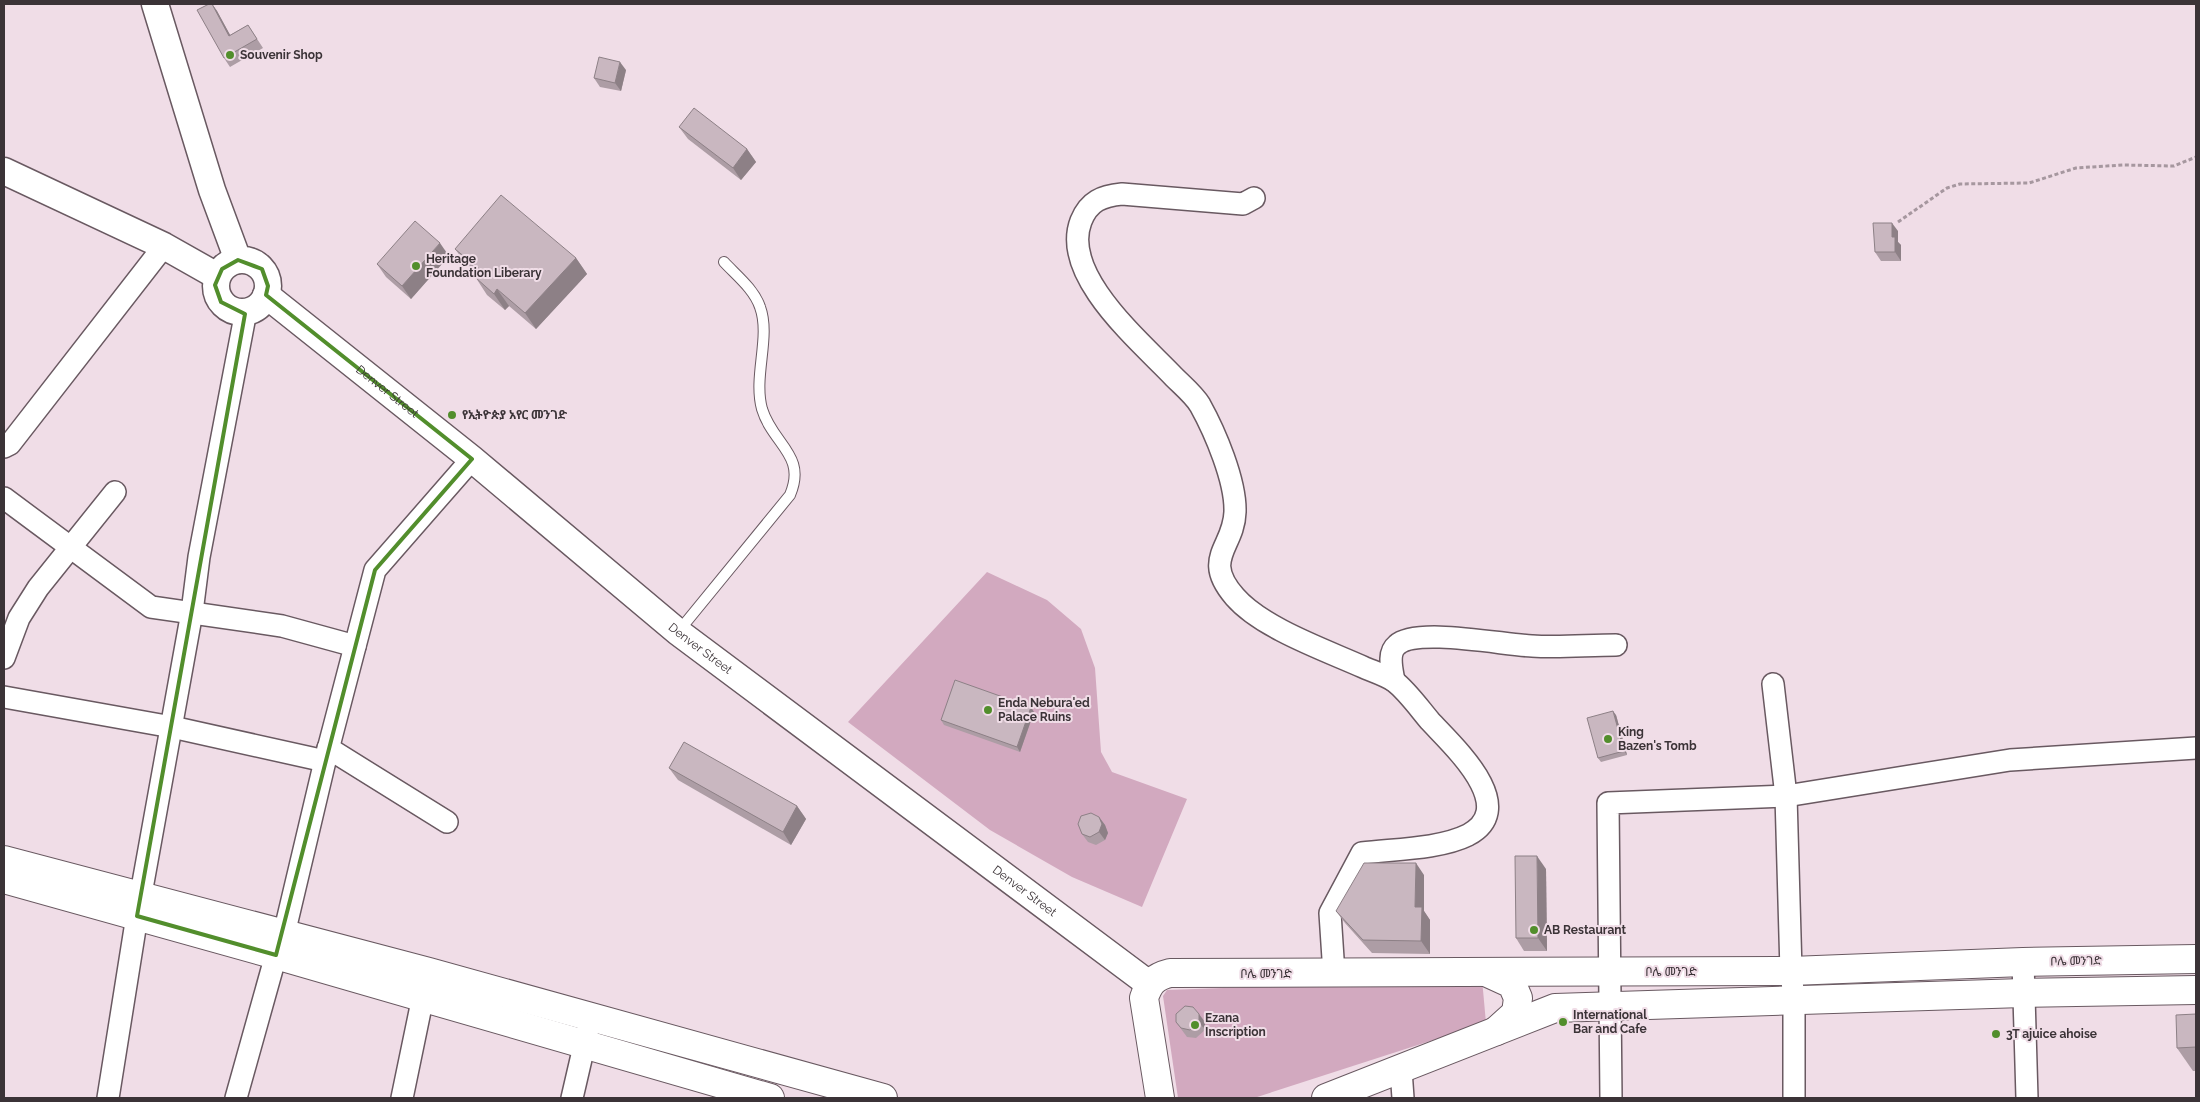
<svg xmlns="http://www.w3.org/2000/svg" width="2200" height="1102" font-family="Raleway,'Noto Sans Ethiopic',sans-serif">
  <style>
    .green { fill: #d2a9bf }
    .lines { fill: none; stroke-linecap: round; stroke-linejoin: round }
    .service-casing { stroke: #695961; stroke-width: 12 }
    .minor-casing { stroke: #695961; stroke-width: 24 }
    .tertiary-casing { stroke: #695961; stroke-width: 29 }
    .secondary-casing { stroke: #695961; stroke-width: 30 }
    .path { stroke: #a6979f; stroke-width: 3; stroke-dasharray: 4 2.5; stroke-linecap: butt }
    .service { stroke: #fff; stroke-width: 10 }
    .minor { stroke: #fff; stroke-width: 21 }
    .tertiary { stroke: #fff; stroke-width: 26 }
    .secondary { stroke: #fff; stroke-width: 28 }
    .wall { fill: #ad9da5 }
    .shaded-wall { fill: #8d8086 }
    .building { fill: #c9b7c0; stroke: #8d8086 }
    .marked { fill: none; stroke: #528e2c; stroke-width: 4; stroke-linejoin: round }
    .poi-dot { fill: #528e2c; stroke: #f0dde7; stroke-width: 2 }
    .labels { text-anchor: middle; stroke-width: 4; stroke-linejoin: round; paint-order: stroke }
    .poi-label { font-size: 12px; font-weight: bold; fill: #3b3337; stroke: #f0dde7; text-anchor: start }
    .street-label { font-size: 12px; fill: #3b3337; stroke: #f0dde7 }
  </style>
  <rect width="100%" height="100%" fill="#f0dde7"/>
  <g class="green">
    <path d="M987,572L1047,600L1081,629L1095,668L1101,752L1112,772L1187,799L1142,907L1072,877L990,830L848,722Z"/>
    <path d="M1482,979L1486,1023L1254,1098H1178L1163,996L1167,990Z"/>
  </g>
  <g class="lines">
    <g class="service-casing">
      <path id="service" d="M678,632L790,495C807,455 773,445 762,409C753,376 771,337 760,307C754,289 736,275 724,262"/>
    </g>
    <g class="minor-casing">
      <g id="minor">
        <path d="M1254,198L1243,204L1122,194C1102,196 1089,201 1081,221C1060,275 1141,342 1174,377C1183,386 1194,395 1200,405C1215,432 1236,481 1235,512C1234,548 1201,558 1235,597C1262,628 1325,650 1363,667C1372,671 1385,675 1394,681C1407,691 1419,708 1430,721C1452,745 1521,807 1468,835C1440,849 1394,849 1362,853L1330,913L1334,974"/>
        <path d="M4,447L10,444L164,246"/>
        <path d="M4,498L151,607L282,626L355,646"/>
        <path d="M4,658L19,618L38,588L115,492"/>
        <path d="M1394,681C1392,669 1387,653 1397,645C1416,627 1504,645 1532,646C1560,648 1588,645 1616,645"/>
        <path d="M1773,684L1786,796L1791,971L1794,1000V1098"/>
        <path d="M4,697L172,727L325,761"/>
        <path d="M328,748L447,822"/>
        <path d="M2023,962L2027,1098"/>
        <path d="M1401,1070L1403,1098"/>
        <path d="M108,1098L137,916L192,612L199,557L246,311"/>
        <path d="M236,1098L276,955L284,934L325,761L375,570L472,459"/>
        <path d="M402,1098L426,982"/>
        <path d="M572,1098L588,1029"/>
        <path d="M1611,1098L1608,803L1786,796L2010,760L2196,748"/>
      </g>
    </g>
    <g class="tertiary-casing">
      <g id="tertiary">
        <path d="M155,4L212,190L238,260"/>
        <path d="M4,171L164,246L217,276"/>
        <circle cx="242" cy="286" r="26"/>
        <path id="s1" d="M266,295L472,459L678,632L1149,984"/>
      </g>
    </g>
    <g class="secondary-casing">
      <g id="secondary">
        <path d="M4,860L429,972L883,1098"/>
        <path d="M4,879L276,955L770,1098"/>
        <path d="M1488,973L1512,984L1518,998L1516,1013L1496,1031"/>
        <path d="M1160,1098L1144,998C1149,983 1154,977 1170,973L1791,971L2023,962L2196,959"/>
        <path d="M1326,1098L1555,1008L2023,993L2196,990"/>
      </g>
    </g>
    <path class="path" d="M1898,222L1947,188L1960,184L2029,183L2076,168L2123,165L2174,166L2196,157"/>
    <use href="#service" class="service"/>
    <use href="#minor" class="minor"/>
    <use href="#tertiary" class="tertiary"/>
    <use href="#secondary" class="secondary"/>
  </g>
  <g class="wall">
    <path d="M212,4L217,11L230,35L248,25L263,48L230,67L224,58Z"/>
    <path d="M626,70L621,91L600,87L594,78Z"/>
    <path d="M679,127L747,149L756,162L741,180L688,139Z"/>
    <path d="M1898,231V242L1901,245V261H1881L1875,252Z"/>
    <path d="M455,249L576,258L587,274L536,329L509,306L505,310L487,295L476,278L479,275L467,265Z"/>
    <path d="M449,256L411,299L386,277L377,264Z"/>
    <path d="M1034,712L1020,752L944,725L941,720Z"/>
    <path d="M1616,715L1627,755L1601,762L1598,758Z"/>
    <path d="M669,768L797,806L806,819L791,845L678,780Z"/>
    <path d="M1099,817L1105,825L1108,833L1105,840L1096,845L1088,842L1082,834Z"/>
    <path d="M1546,869L1547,951H1524L1516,938Z"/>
    <path d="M1424,875V911L1430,920V954L1372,953L1345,923L1336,911Z"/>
    <path d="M2196,1014V1071H2193L2177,1048Z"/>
    <path d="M1176,1022H1205V1030L1196,1038L1187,1037Z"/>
  </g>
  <g class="shaded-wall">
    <path d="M212,4L217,11L235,44L229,36Z"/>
    <path d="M620,62L626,70L621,91L615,83Z"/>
    <path d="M747,149L756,162L741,180L733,168Z"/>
    <path d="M1892,223L1898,231V242L1901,245V261L1895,252L1892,237Z"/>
    <path d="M440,243L449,256L411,299L402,286Z"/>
    <path d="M576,258L587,274L536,329L525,313Z"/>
    <path d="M497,289L509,306L505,310L494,294Z"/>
    <path d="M1031,707L1034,712L1020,752L1017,747Z"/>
    <path d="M1613,711L1616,715L1627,755L1624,751Z"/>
    <path d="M797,806L806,819L791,845L783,832Z"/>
    <path d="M1099,817L1105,825L1108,833L1105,840L1099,832Z"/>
    <path d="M1537,856L1546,869L1547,951L1538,938Z"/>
    <path d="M1416,863L1424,875V911L1430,920V954L1421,941L1415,907Z"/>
    <path d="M1199,1014L1205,1022V1030L1199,1022Z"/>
  </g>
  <g class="building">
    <path d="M209,4H212L229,36L248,25L257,39L224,58L197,10Z"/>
    <path d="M599,57L620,62L615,83L594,78Z"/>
    <path d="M694,108L747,149L733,168L679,127Z"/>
    <path d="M501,195L576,258L525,313L497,289L494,294L476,278L482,271L455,249Z"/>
    <path d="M415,221L440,243L402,286L377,264Z"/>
    <path d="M1873,223H1892V237H1895V252H1875Z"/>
    <path d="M955,680L1031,707L1017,747L941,720Z"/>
    <path d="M1613,711L1624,751L1598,758L1587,718Z"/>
    <path d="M684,742L797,806L783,832L669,768Z"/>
    <path d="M1091,813L1099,817L1102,824L1099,832L1090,837L1082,834L1078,824L1081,816Z"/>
    <path d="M1515,856H1537L1538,938H1516Z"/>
    <path d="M1364,863H1416L1415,907H1422L1421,941L1363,940L1336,911Z"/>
    <path d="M1185,1006L1193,1007L1199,1014V1022L1190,1030L1181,1028L1176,1022V1014Z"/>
    <path d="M2196,1014V1047L2177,1048L2176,1015Z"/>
  </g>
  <path class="marked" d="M238,260L262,269L268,286L266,295L472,459L375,570L276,955L137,916L245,314L221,302L215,285L222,269Z"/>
  <g class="poi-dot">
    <circle cx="230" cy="55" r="5"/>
    <circle cx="416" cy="266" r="5"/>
    <circle cx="452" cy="415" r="5"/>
    <circle cx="988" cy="710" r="5"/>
    <circle cx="1608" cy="739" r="5"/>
    <circle cx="1534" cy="930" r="5"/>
    <circle cx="1563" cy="1022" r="5"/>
    <circle cx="1195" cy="1025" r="5"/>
    <circle cx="1996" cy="1034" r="5"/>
  </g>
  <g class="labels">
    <g class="poi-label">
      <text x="240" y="59">Souvenir Shop</text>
      <text x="426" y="263">Heritage<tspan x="426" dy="14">Foundation Liberary</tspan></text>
      <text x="462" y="419">የኢትዮጵያ አየር መንገድ</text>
      <text x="998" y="707">Enda Nebura'ed<tspan x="998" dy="14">Palace Ruins</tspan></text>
      <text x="1618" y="736">King<tspan x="1618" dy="14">Bazen's Tomb</tspan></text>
      <text x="1544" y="934">AB Restaurant</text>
      <text x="1573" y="1019">International<tspan x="1573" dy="14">Bar and Cafe</tspan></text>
      <text x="1205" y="1022">Ezana<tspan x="1205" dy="14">Inscription</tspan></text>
      <text x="2006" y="1038">3T ajuice ahoise</text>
    </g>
    <g class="street-label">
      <text dy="4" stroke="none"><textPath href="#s1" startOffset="155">Denver Street</textPath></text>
      <text dy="4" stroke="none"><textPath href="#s1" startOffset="560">Denver Street</textPath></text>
      <text dy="4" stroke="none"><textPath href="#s1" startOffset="965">Denver Street</textPath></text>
      <text transform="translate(2076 961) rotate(-1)" y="4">ቦሌ መንገድ</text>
      <text x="1671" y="976">ቦሌ መንገድ</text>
      <text x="1266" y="978">ቦሌ መንገድ</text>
    </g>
  </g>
  <rect width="2200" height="1102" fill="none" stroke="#3b3337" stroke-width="10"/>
</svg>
